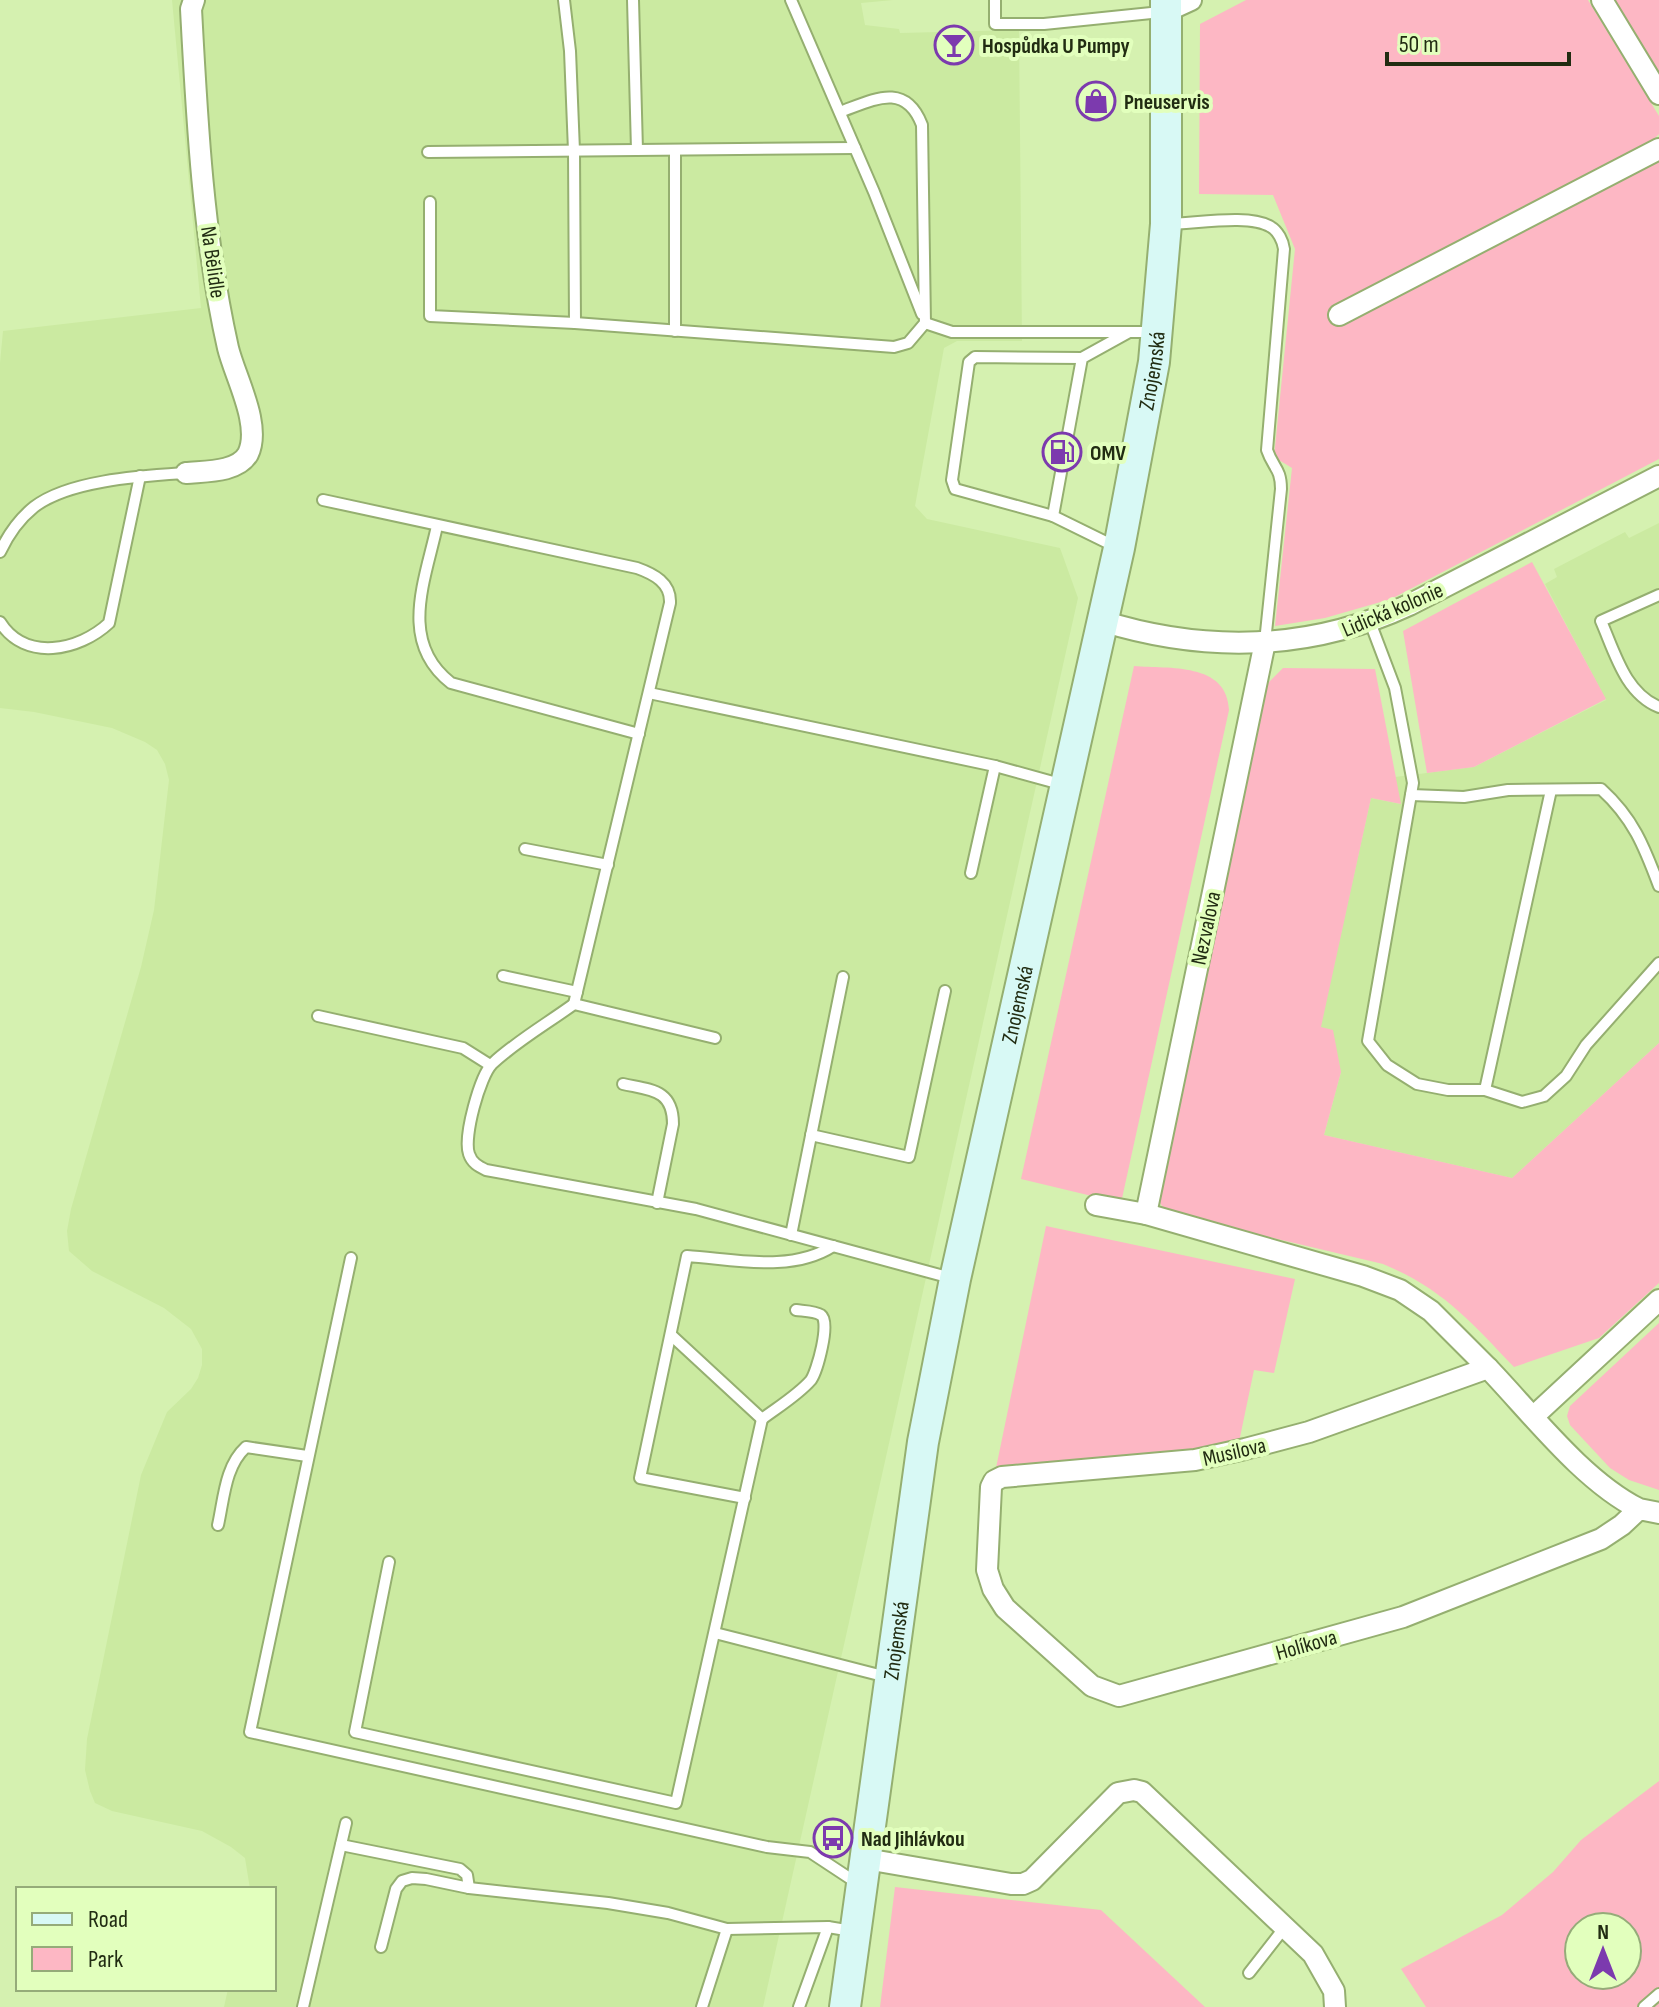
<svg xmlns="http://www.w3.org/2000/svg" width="1659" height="2007" font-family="'Sofia Sans Condensed',sans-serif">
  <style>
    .built { fill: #cbeaa1 }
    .green { fill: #fdb7c4; fill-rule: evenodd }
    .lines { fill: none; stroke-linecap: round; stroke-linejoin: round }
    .lane-casing { stroke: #95af70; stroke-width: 14 }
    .street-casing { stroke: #95af70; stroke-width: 24 }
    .secondary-casing { stroke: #95af70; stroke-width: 34 }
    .lane { stroke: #fff; stroke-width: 10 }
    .street { stroke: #fff; stroke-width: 20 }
    .secondary { stroke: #d8f9f5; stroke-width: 30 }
    .labels { text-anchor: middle; stroke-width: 8; stroke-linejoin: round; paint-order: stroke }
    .poi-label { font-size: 22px; font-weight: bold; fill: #212c12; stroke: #e2ffbd; text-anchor: start }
    .street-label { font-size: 22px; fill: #212c12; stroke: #e2ffbd }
  </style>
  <rect width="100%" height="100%" fill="#d5f1b0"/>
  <g class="built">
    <path d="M172,0H893L861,3L865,25L899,29L900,33L1019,30L1022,341H957L944,348L915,506L927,519L1060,548L1078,598L763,2007H224L228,1989H274V1889H250L245,1858L231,1847L202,1831L112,1811L95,1803L90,1791L85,1770L87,1739L141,1475L167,1412L191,1389L198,1378L202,1365V1349L191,1329L164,1308L92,1271L69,1251L67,1231L71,1209L141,967L154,910L169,780L165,764L157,750L145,742L112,728L34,712L0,708V363L3,331L201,308Z"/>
    <path d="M1659,523V1043L1512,1178L1324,1135L1341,1072L1320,1028L1371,798L1400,804L1395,777L1474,767L1606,700L1545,584L1557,577L1554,569L1625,532L1629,538Z"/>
  </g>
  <g class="green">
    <path d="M1246,0H1588L1659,116V134L1654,139L1335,307L1334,326L1659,157V459L1391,599L1325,618L1275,626L1292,468L1274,457L1295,249L1273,195L1199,194L1200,24Z"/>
    <path d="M1611,0H1659V74Z"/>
    <path d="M1532,562L1606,699L1474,767L1427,773L1403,631Z"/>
    <path d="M1134,666C1169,669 1227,662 1229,710L1121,1203L1021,1179Z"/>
    <path d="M1283,668L1375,669L1401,804L1371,798L1321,1027L1333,1030L1341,1072L1324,1135L1512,1178L1659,1043V1283L1599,1338L1514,1367C1470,1321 1443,1289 1383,1264L1167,1213L1155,1196L1268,683Z"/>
    <path d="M1046,1226L1295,1279L1274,1373L1254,1370L1239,1442L1157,1455L996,1468Z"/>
    <path d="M1659,1323V1490L1629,1480L1610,1468L1570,1425L1567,1416L1570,1406Z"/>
    <path d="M1659,1781V2007H1426L1401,1969L1502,1915L1553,1872L1581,1840ZM1579,1927H1627V1975H1579Z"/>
    <path d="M895,1887L1101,1910L1205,2007H880Z"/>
  </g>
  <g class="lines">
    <g class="lane-casing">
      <g id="lane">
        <path d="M564,0L570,51L574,151L575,323"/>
        <path d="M633,0L637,150"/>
        <path d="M791,0L874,192L922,314"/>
        <path d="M995,0V24H1044L1161,12"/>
        <path d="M675,150V331"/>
        <path d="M428,152L855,148"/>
        <path d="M430,202V316L575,323L894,347L908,343L925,323L922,125C905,81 873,100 840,112"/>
        <path d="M1168,224C1194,224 1250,213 1271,227C1278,231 1283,241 1284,249L1267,450C1273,468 1281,468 1281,489L1265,642"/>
        <path d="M925,323L952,332H1154"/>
        <path d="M323,500L637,568C654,574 671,583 670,603L574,1004L715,1038"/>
        <path d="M1053,516L955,489L952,480L969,362L975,357L1082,358"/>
        <path d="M437,526C425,581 398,642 451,683L639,734"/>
        <path d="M1114,546L1053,516L1082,358L1129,332"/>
        <path d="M0,552C8,535 19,519 34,507C69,480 142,476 186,473"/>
        <path d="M1659,595L1601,621C1615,653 1625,693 1659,707"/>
        <path d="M0,622C25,662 79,651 109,623L140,476"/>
        <path d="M1370,622L1395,688L1413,783L1368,1041L1387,1065L1417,1084L1448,1090H1485L1522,1102L1544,1096L1566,1076L1586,1045L1659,963"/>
        <path d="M649,693L995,766L1064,785"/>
        <path d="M1411,795L1464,797L1508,790L1601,789C1633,818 1644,846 1659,886"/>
        <path d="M525,849L608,865"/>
        <path d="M971,873L995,766"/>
        <path d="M503,976L577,992"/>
        <path d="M574,1004C548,1023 515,1042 492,1064C480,1076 463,1137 469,1154C472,1163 478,1166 486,1170L696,1209L951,1278"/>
        <path d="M318,1016L463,1048L490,1065"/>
        <path d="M623,1084C650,1090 673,1089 673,1124L657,1203"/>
        <path d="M1485,1090L1551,790"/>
        <path d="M811,1135L909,1157L945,991"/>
        <path d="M791,1235L843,977"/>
        <path d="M351,1258L250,1732L767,1847L810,1852L857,1883"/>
        <path d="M671,1335L762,1419C778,1407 798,1395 811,1380C817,1371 831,1322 821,1315C815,1311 803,1311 796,1310"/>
        <path d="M745,1498L640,1478L687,1256C734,1259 791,1273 833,1246"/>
        <path d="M218,1525C224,1498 225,1466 246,1447L307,1456"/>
        <path d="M389,1562L355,1732L676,1803L762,1419"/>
        <path d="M715,1633L887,1677"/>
        <path d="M341,1845L460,1869L467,1875L469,1888"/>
        <path d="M381,1947L396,1889L402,1881L412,1878L426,1879L469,1888L608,1903L668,1913L727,1929L828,1927L852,1931"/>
        <path d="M1249,1973L1285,1927"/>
        <path d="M303,2007L346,1823"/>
        <path d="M702,2007L727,1929"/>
        <path d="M799,2007L828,1927"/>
        <path d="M1644,2007L1659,1994"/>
      </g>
    </g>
    <g class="street-casing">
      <g id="street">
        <path d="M1602,0L1659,94"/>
        <path d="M1167,11L1191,0"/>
        <path d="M1339,315L1659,149"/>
        <path d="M186,473C204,471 237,473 248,454C262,425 235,377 228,348C203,237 197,122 191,9L194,0"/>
        <path d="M1102,621C1205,653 1310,651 1409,605L1659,476"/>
        <path d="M1096,1205L1146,1214L1363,1276L1400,1290L1431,1311L1488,1368"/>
        <path d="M1146,1214L1265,642"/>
        <path d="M1534,1416L1659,1300"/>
        <path d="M1639,1509C1583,1481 1532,1414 1488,1368L1309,1432L1245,1449L1195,1460L1002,1477L994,1481L991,1487L987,1570L993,1589L1005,1608L1092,1686L1119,1696L1403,1617L1601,1539L1622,1525L1639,1509L1659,1513"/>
        <path d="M866,1859L1011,1884H1023L1032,1880L1118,1793L1134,1790L1142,1792L1313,1954L1334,1991L1335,2007"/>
      </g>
    </g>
    <g class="secondary-casing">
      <g id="secondary">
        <path id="s1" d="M845,2007L923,1442L955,1279L1119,548L1154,362L1166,224V0"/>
      </g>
    </g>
    <use href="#lane" class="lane"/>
    <use href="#street" class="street"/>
    <use href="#secondary" class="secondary"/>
  </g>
  <defs>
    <g id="bar-ring" transform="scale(2)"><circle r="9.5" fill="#e2ffbd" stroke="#7c3aae" stroke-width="1.5"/><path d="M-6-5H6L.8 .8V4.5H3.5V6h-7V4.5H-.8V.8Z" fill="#7c3aae"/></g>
    <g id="shop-ring" transform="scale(2)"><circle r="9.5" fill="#e2ffbd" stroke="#7c3aae" stroke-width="1.5"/><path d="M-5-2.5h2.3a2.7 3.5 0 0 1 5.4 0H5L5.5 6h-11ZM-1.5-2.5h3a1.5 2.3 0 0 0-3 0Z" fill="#7c3aae"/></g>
    <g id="fuel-ring" transform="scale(2)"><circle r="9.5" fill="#e2ffbd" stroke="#7c3aae" stroke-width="1.5"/><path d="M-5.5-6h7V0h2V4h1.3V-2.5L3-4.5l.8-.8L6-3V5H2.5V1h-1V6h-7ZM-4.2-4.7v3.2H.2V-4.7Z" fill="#7c3aae"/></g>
    <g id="bus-ring" transform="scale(2)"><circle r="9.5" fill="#e2ffbd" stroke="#7c3aae" stroke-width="1.5"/><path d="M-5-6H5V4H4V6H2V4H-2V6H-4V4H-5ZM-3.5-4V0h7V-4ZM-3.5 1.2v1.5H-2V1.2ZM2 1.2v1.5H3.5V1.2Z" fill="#7c3aae"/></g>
  </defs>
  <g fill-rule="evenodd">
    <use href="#bar-ring" x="954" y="45"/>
    <use href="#shop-ring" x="1096" y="101"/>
    <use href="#fuel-ring" x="1062" y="452"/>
    <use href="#bus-ring" x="833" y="1838"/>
  </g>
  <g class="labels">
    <g class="poi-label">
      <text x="982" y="53">Hospůdka U Pumpy</text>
      <text x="1124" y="109">Pneuservis</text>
      <text x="1090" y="460">OMV</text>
      <text x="861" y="1846">Nad Jihlávkou</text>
    </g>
    <g class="street-label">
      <text transform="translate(214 262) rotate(82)" y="8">Na Bělidle</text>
      <text dy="8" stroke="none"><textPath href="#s1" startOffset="1666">Znojemská</textPath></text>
      <text transform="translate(1392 609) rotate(-23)" y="8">Lidická kolonie</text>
      <text transform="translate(1205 928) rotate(-78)" y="8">Nezvalova</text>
      <text dy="8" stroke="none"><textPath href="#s1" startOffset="1018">Znojemská</textPath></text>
      <text transform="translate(1234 1451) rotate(-13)" y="8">Musilova</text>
      <text dy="8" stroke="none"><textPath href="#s1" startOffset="370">Znojemská</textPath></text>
      <text transform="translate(1306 1644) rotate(-16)" y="8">Holíkova</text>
    </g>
  </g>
  <rect x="16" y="1887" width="260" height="104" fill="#e2ffbd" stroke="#95ab79" stroke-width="2"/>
  <rect x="32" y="1913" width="40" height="12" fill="#d8f9f5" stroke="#95ab79" stroke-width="2"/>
  <text x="88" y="1927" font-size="24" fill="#212c12">Road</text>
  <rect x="32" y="1947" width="40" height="24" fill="#fdb7c4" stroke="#95ab79" stroke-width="2"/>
  <text x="88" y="1967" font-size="24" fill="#212c12">Park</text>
  <g transform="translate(1603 1951)"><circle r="38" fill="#e2ffbd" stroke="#95ab79" stroke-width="2"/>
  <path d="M0-6L14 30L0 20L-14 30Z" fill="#7c3aae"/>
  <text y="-12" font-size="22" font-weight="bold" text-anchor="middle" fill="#212c12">N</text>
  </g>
  <path d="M1387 52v12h182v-12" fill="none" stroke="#212c12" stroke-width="4"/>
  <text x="1399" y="52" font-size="24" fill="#212c12" stroke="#e2ffbd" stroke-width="6" paint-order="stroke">50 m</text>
</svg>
